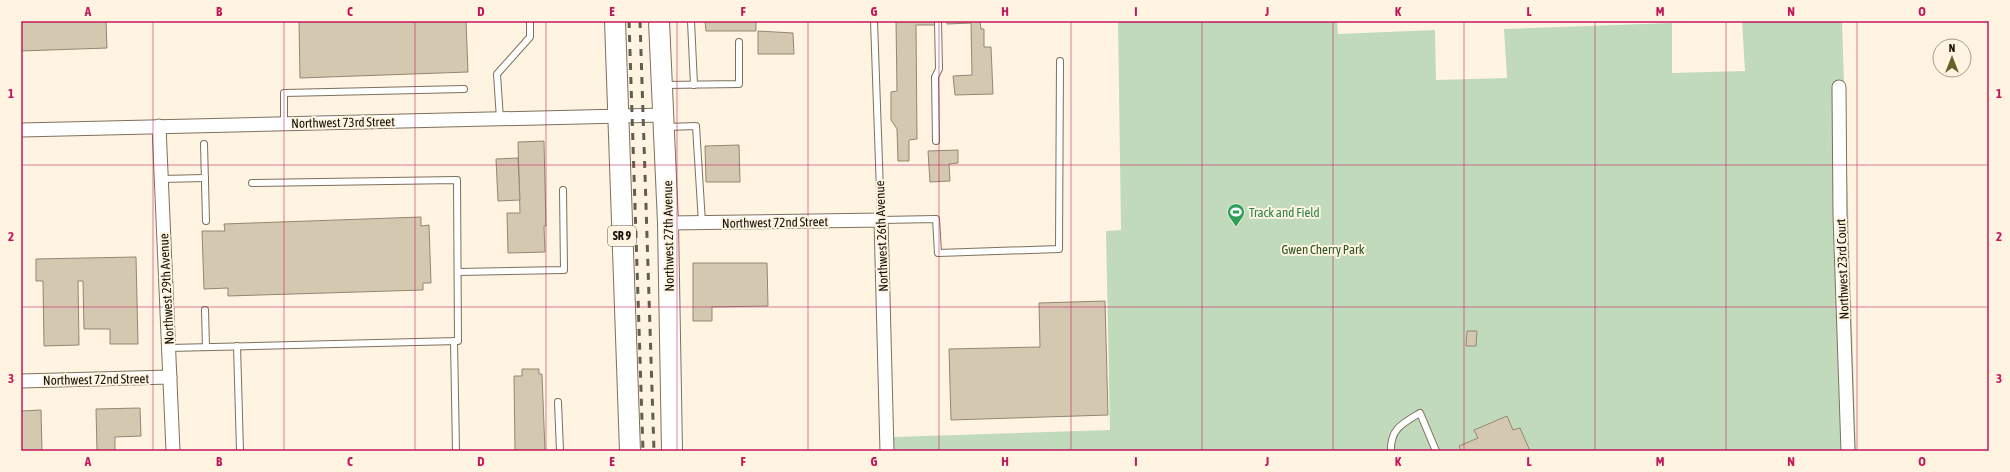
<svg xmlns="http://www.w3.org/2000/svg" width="2010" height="472" font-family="'Asap Condensed',sans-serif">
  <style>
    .green { fill: #c1dabc }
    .building { fill: #d5c8b1; stroke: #938771 }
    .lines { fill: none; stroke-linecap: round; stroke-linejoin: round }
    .lane-casing { stroke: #7d715b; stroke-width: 8 }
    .street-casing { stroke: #7d715b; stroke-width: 15 }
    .primary-casing { stroke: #7d715b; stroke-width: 22 }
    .lane { stroke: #fff; stroke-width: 6 }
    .street { stroke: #fff; stroke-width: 13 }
    .primary { stroke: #fff; stroke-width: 20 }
    .rail { stroke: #635d51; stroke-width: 3; stroke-dasharray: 7 7; stroke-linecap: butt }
    .grid { fill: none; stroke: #c2185b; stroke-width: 1; stroke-opacity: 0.55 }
    .labels { text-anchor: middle; stroke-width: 4; stroke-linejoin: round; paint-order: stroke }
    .shield { fill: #fff4e1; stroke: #5d564a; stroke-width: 1 }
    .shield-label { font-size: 12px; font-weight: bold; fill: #17130a }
    .street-label { font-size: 13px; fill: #17130a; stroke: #fff4e1 }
    .leisure-label { font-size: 13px; fill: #27864d; stroke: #fff4e1; text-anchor: start }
    .park-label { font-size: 13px; fill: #2a5522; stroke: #fff4e1 }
    .neatline { fill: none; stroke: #c2185b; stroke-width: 1.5 }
    .grid-label { font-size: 13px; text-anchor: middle; font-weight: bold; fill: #c2185b }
  </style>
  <rect width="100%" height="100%" fill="#fff4e1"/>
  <path class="green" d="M1118,21H1337L1338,34L1435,30L1436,80L1507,78L1504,29L1672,23V73L1745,71L1742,21H1842L1856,451H894V437L1110,430L1106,231L1121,230Z"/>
  <g class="building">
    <path d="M21,21H106L107,48L21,51Z"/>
    <path d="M299,21H466L468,72L300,78Z"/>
    <path d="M705,21H756V31H706Z"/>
    <path d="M896,21H936V25H916L917,139L909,140V161H898L897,129L891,120V92L897,91Z"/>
    <path d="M947,21H980L981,29H984V47H991L993,94L955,95L953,76L972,75L971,23L947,24Z"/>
    <path d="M758,31L793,33L794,54H758Z"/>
    <path d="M544,141L546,226H544L545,252L508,253L507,213H520L518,142Z"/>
    <path d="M739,145L740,182H706L705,146Z"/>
    <path d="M958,150V163L949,164L950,181L930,182L928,151Z"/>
    <path d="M518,158L520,200L498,201L496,159Z"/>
    <path d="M421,217V226L429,225L431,283H423V290L228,296V288L204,289L202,231H225L224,224Z"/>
    <path d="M136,257L138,344H110V329H84L83,281H78L79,345L44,346L43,281H36V259Z"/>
    <path d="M693,263H767L768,306L712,307V321H693Z"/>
    <path d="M1105,301L1108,415L951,420L949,349L1040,347L1039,303Z"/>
    <path d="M1467,331H1477L1476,346H1466Z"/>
    <path d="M522,369H539V374H542L545,451H515L514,376H522Z"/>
    <path d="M140,408L141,436L115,437V451H97L96,409Z"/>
    <path d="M41,410L42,451H21V411Z"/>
    <path d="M1507,416L1513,430L1520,428L1530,451H1461L1459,446L1478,438L1474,430Z"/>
  </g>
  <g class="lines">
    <g class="lane-casing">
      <g id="lane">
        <path d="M691,21L694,85"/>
        <path d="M874,21L881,220L936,219L938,253L1059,249L1060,61"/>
        <path d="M665,85L739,84V42"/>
        <path d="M500,119L497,74L530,37V21"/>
        <path d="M284,124V93L464,89"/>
        <path d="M667,127L696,126L702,223"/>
        <path d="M936,141L935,77L939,69L938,21"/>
        <path d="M204,144L206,221"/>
        <path d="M161,179L205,178"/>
        <path d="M458,272L564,270L563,190"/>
        <path d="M205,310L206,347"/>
        <path d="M454,341L456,451"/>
        <path d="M237,346L240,451"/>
        <path d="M169,348L458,341L457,180L252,183"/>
        <path d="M558,402L560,451"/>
        <path d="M1391,451C1390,429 1403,423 1420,413L1436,451"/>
      </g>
    </g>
    <g class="street-casing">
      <g id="street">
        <path d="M1839,87L1840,215L1848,451"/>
        <path d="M159,126L173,451"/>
        <path d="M21,130L664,115"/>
        <path d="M668,223L881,220L887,451"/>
        <path d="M21,381L170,377"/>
      </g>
    </g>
    <g class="primary-casing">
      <g id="primary">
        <path d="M615,21L630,451"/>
        <path d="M659,21L668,223L672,451"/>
      </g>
    </g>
    <use href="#lane" class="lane"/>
    <use href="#street" class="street"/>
    <use href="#primary" class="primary"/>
    <g class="rail">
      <path d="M629,21L643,451"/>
      <path d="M640,21L654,451"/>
    </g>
  </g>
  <path class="grid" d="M153,21V451M284,21V451M415,21V451M546,21V451M677,21V451M808,21V451M939,21V451M1071,21V451M1202,21V451M1333,21V451M1464,21V451M1595,21V451M1726,21V451M1857,21V451M21,165H1989M21,307H1989"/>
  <defs>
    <g id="stadium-pin" transform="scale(0.9)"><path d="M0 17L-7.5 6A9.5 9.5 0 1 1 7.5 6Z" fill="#2e9e5b" stroke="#fff4e1"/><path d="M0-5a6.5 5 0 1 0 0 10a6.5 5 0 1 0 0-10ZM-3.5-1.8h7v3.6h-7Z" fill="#fff"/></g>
  </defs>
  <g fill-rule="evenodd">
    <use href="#stadium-pin" x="1236" y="212"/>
  </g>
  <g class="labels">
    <rect class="shield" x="608" y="226" width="28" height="20" rx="3"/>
    <g class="shield-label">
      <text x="622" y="240">SR 9</text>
    </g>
    <g class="street-label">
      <text transform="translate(343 122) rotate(-1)" y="5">Northwest 73rd Street</text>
      <text transform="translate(775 222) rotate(-1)" y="5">Northwest 72nd Street</text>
      <text transform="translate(668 236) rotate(-91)" y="5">Northwest 27th Avenue</text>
      <text transform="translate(881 236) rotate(-92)" y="5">Northwest 26th Avenue</text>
      <text transform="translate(1842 269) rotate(-92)" y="5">Northwest 23rd Court</text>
      <text transform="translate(166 289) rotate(-93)" y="5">Northwest 29th Avenue</text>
      <text transform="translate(96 379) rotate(-1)" y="5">Northwest 72nd Street</text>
    </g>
    <g class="leisure-label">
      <text x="1249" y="217">Track and Field</text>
    </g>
    <g class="park-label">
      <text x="1323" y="254">Gwen Cherry Park</text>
    </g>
  </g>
  <rect width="2010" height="472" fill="none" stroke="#fff4e1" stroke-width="44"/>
  <g transform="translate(1952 58)"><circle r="19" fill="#fff4e1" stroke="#a29a8b"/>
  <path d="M0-3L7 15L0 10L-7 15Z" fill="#675f2c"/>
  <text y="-6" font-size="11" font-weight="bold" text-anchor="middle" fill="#17130a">N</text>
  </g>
  <rect x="22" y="22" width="1966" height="428" class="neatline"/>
  <g class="grid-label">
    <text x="88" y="16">A</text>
    <text x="219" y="16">B</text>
    <text x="350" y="16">C</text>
    <text x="481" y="16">D</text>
    <text x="612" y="16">E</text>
    <text x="743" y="16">F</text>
    <text x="874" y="16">G</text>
    <text x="1005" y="16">H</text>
    <text x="1136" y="16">I</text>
    <text x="1267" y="16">J</text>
    <text x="1398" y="16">K</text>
    <text x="1529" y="16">L</text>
    <text x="1660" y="16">M</text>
    <text x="1791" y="16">N</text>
    <text x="1922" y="16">O</text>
    <text x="11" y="98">1</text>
    <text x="1999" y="98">1</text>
    <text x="11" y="241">2</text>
    <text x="1999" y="241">2</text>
    <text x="11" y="383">3</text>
    <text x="1999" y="383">3</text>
    <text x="88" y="466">A</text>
    <text x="219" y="466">B</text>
    <text x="350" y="466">C</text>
    <text x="481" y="466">D</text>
    <text x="612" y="466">E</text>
    <text x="743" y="466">F</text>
    <text x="874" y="466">G</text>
    <text x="1005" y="466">H</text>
    <text x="1136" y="466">I</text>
    <text x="1267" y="466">J</text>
    <text x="1398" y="466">K</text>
    <text x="1529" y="466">L</text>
    <text x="1660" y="466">M</text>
    <text x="1791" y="466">N</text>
    <text x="1922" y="466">O</text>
  </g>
</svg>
